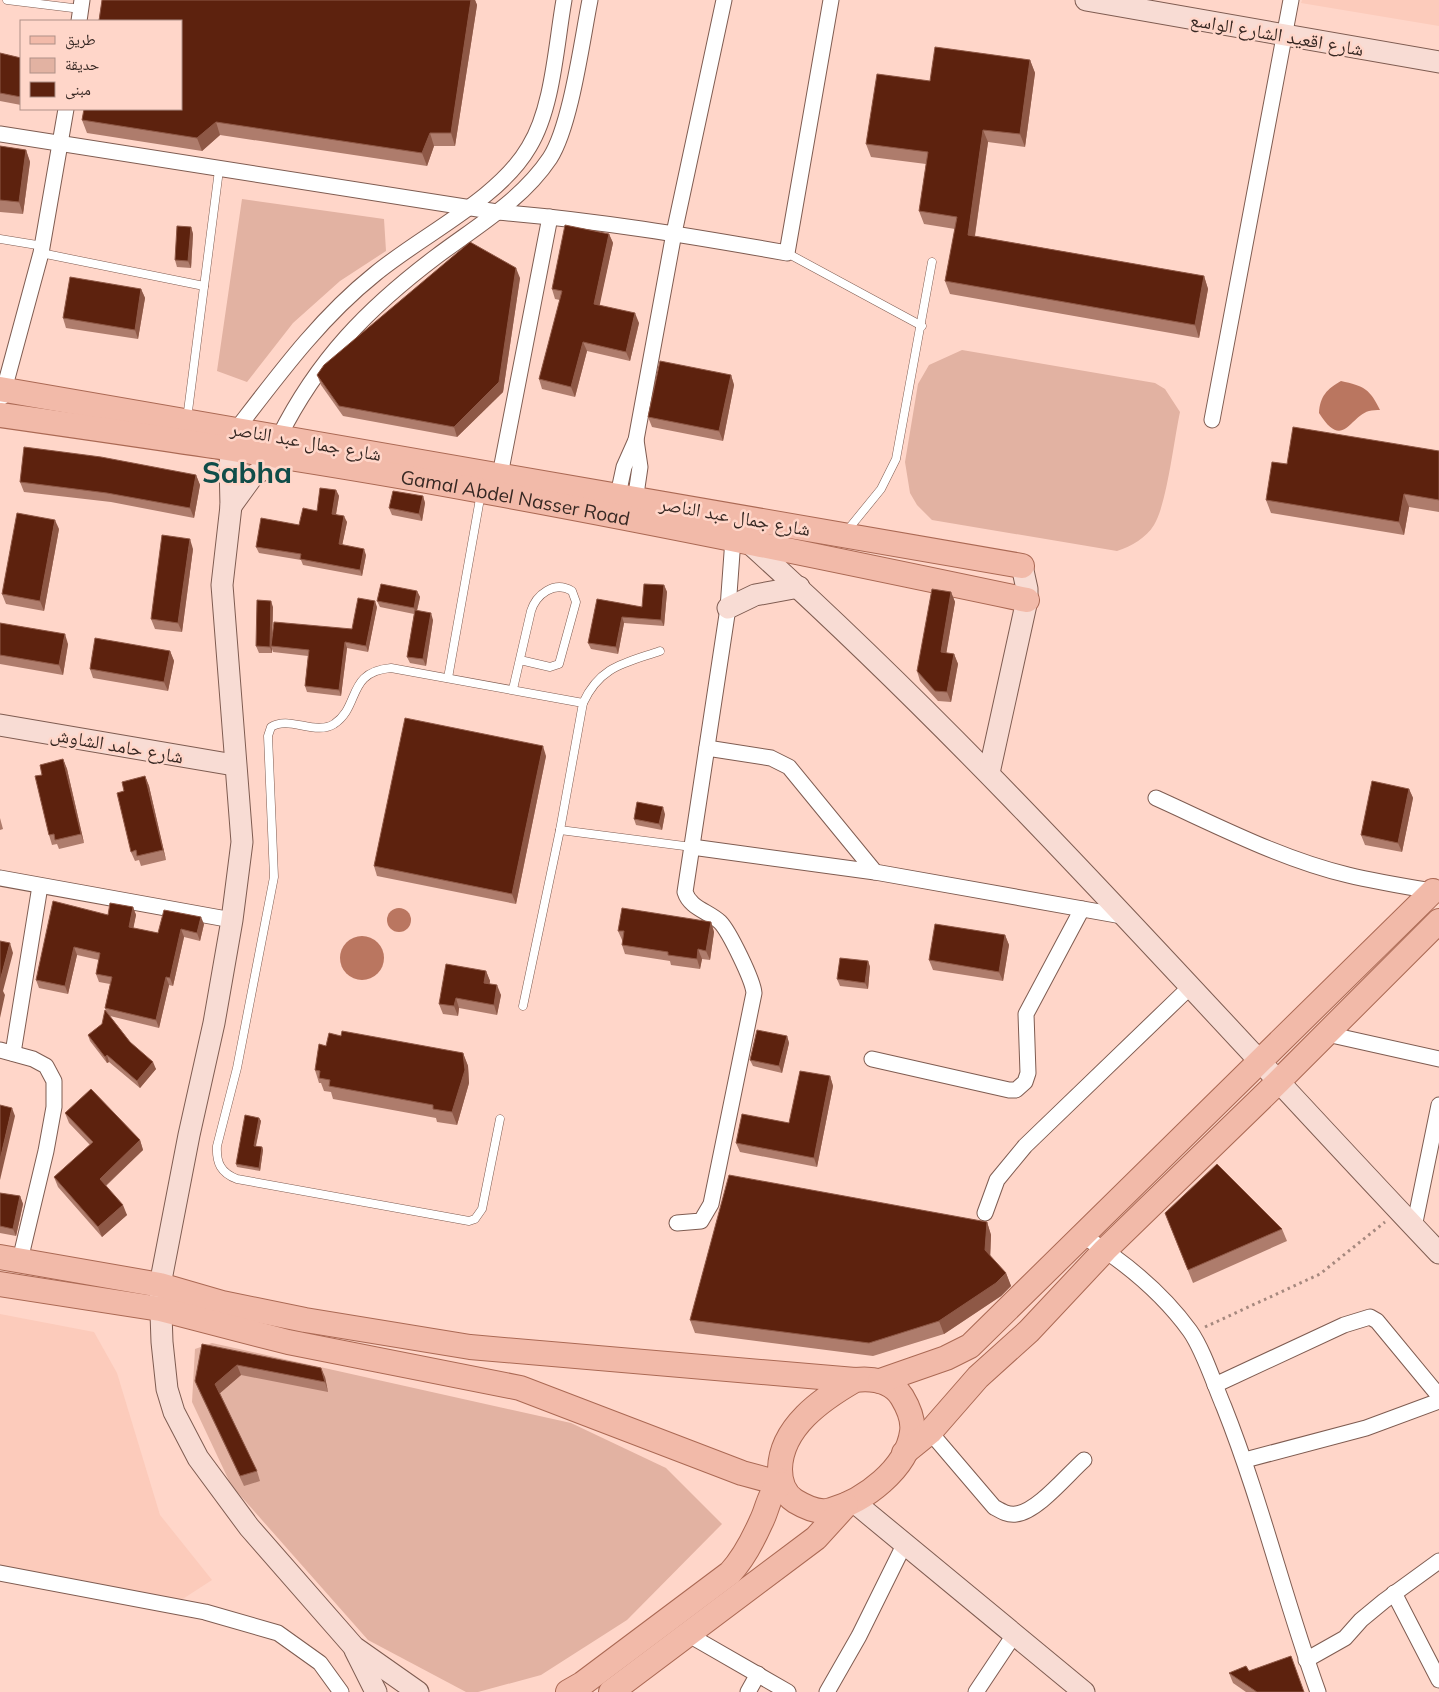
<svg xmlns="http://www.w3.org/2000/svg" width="1439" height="1692" font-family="Mulish,'Noto Naskh Arabic',sans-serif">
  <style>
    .built { fill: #fccbbb }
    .green { fill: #e2b2a2 }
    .water { fill: #ba7660 }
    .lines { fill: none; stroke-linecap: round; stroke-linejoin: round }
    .lane-casing { stroke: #7f5c51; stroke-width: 9 }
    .street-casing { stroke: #7f5c51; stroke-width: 17 }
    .secondary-casing { stroke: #7f5c51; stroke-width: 23 }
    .primary-casing { stroke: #ab6954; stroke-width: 26 }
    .path { stroke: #a5887e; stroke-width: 3; stroke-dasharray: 2.5 4; stroke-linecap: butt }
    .lane { stroke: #fff; stroke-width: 8 }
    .street { stroke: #fff; stroke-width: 15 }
    .secondary { stroke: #f8dcd4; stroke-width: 21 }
    .primary { stroke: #f2baa9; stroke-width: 24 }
    .wall { fill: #ae7c6c }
    .shaded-wall { fill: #8e5846 }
    .building { fill: #5d220e; stroke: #8e5846 }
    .labels { text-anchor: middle; stroke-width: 5; stroke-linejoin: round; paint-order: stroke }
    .street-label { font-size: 19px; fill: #372823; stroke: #ffd6c9 }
    .town-label { font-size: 29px; font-weight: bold; fill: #104d49; stroke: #ffd6c9 }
  </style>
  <rect width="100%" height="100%" fill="#ffd6c9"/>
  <g class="built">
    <path d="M1302,0H1439V26L1301,3Z"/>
    <path d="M0,1314L94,1332L117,1373L160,1515L212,1580L178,1602L0,1568Z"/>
  </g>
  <g class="green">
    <path d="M242,199L384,219L386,251L340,281L293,323L247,382L217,371Z"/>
    <path d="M962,350L1155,383L1165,389L1180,412C1174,439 1167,504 1154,525C1146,538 1132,546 1117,551L932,520L917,505L910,493L905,462L918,384L929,365Z"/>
    <path d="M212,1343L571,1423L666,1468L722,1524L627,1620L541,1675L478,1692H466L368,1640L231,1485L192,1402L195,1349Z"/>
  </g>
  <g class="water">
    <path d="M1341,381C1364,386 1370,389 1380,410C1377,410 1372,410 1369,411C1349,417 1343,451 1319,413C1320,396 1327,389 1341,381Z"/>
    <circle cx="399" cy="920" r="12"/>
    <circle cx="362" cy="958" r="22"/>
  </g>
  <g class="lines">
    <g class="lane-casing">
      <g id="lane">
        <path d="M7,0L81,9"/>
        <path d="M0,239L43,246"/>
        <path d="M41,253L204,286"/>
        <path d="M787,253L922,326"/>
        <path d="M187,419L219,170"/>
        <path d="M846,532L881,489L896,459L932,262"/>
        <path d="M448,678L481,493"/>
        <path d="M513,689L531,611C536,595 554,580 572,591L576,602L559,664L550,667L520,660"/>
        <path d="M583,703C600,666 625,663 660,651"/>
        <path d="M560,830L692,847"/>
        <path d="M500,1119L482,1209L475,1219L469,1221L237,1179C221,1173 216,1163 217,1146L237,1068L274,877L268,736L271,727C289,715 315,736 334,724C361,706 346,672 391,668L583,703L560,830L523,1006"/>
      </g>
    </g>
    <g class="street-casing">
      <g id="street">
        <path d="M79,21L82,0"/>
        <path d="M0,134L497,212C595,220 691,236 787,253L831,0"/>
        <path d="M2,397L41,253L66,109"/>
        <path d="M1212,420L1291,0"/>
        <path d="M236,430C279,374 320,318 375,274C422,235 499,199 529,147C553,108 556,45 564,0"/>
        <path d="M279,437C318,359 368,308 437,256C477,226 522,200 550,158C571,125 582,40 590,0"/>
        <path d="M500,475L550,217"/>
        <path d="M616,504L624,467L636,440L674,233L724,0"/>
        <path d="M634,508L640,467L636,440"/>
        <path d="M707,748L771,758L789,767L875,872L1122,916"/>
        <path d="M1156,798C1218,826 1281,859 1348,875C1377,882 1408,887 1438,892"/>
        <path d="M692,847L875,872"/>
        <path d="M0,878L232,920"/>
        <path d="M1327,1034L1439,1059"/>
        <path d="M0,1050L33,1059L46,1066L54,1081V1107L46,1151L20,1260"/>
        <path d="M13,1053L40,886"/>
        <path d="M872,1059L1009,1090H1016L1025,1082L1028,1073L1026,1014L1082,909"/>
        <path d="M985,1213L997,1180L1025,1146L1190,987"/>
        <path d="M677,1223L701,1221L711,1204L754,993C753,980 729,931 720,922C708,911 690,908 685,892L728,608L733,539"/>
        <path d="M1414,1227L1439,1105"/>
        <path d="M1083,1236C1125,1262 1161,1291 1190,1331C1204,1351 1214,1384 1224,1407C1261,1500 1284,1598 1318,1692"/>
        <path d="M1215,1385L1344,1325L1370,1317L1377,1321L1439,1396"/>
        <path d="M930,1432L994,1507C1001,1511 1007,1515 1016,1514C1037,1512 1067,1475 1084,1460"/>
        <path d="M1245,1460L1366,1428L1439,1401"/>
        <path d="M0,1573L205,1612L278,1633L320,1663L341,1692"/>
        <path d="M1394,1593L1439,1680"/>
        <path d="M689,1635L788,1692"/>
        <path d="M1306,1660L1345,1638L1361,1620L1384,1601L1439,1561"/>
        <path d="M748,1692L758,1674"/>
        <path d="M827,1692L859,1636L904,1545"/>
        <path d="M976,1692L1014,1635"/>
      </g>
    </g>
    <g class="secondary-casing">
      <g id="secondary">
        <path d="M1086,0L1439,62"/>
        <path d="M236,432L230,463L231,506L222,585L242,842L232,920L214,1023L189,1135L160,1285L162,1342L167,1389L174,1412L198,1458L249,1527L354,1647L418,1692"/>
        <path d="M231,506L252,477L280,457"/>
        <path d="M750,537L748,542C994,763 1212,1014 1439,1253"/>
        <path d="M728,608L755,595L799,587"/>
        <path d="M0,725L234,765"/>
        <path d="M989,773L1027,600V589L1022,566"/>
        <path d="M854,1502L1084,1692"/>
        <path d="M355,1650L376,1692"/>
      </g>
    </g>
    <g class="primary-casing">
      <g id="primary">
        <path d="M0,389L1022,566"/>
        <path id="s1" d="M0,415C161,438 322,461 482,491C664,524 846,562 1027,600"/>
        <path d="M0,1257L160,1285L222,1303L305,1320L470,1347L855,1380C872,1378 892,1381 902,1397C908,1407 914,1419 912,1432C907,1469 864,1501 831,1510C819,1514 805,1507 795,1501C784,1494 780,1481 780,1469C781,1427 822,1399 855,1380"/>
        <path d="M0,1284L160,1309L288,1342L520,1388L742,1473L768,1480H780"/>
        <path d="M880,1381L946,1358L970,1346L1433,891"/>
        <path d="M904,1453L930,1432L978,1377L1029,1331L1105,1250L1279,1081L1439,921"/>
        <path d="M568,1692L582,1684L730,1573C744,1558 753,1540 761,1522C768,1509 768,1494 781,1484"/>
        <path d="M611,1692L816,1538L846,1505"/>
      </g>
    </g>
    <path class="path" d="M1205,1327L1320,1274L1385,1222"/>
    <use href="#lane" class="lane"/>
    <use href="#street" class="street"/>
    <use href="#secondary" class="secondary"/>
    <use href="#primary" class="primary"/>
  </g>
  <g class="wall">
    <path d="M102,0H475L477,5L455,146H434L427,166L220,135L202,151L87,133L82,120Z"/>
    <path d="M0,53L21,58V105L0,101Z"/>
    <path d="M1030,60L1035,73L1025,147L988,142L975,236L1204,276L1208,289L1199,338L950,294L945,281L955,229L924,224L919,211L926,164L871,157L866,144L930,81Z"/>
    <path d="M0,146L26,150L30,162L23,214L0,212Z"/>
    <path d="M191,227L193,234L191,268L177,267L175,260Z"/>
    <path d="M609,234L613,243L599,305L639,323L630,361L587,351L575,397L542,389L539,379L560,300L555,299L552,289Z"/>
    <path d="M520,278L503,392L457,437L343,416L321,385L317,375Z"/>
    <path d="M141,289L145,298L138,339L66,328L63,318Z"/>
    <path d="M731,375L734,385L723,441L652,427L648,417Z"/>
    <path d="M1439,451V512L1409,507L1404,535L1271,513L1266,500L1287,464Z"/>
    <path d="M196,475L200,485L194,518L111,502L24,492L20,482Z"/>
    <path d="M336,490L339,496L336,514L347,522L342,545L366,555L362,576L303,565L301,560L259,553L256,547L299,525L317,511Z"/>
    <path d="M423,496L425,503L422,521L392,515L389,508Z"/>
    <path d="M59,529L44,611L6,604L2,594Z"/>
    <path d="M193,549L182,632L155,629L151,619Z"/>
    <path d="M664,585L667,592L664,626L624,623L618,654L591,649L588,643L597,599L642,607Z"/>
    <path d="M417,591L420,597L417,611L433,620L426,666L410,663L407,657L414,614L380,607L377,601Z"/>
    <path d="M951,592L955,602L946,653L954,654L958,664L951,702L938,701L920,681L917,671Z"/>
    <path d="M273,607L272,636L352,629L377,607L368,652L347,648L341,696L307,692L305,686L308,656L273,652L272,649V653H259L256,646Z"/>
    <path d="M0,623L68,644L63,675L0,664Z"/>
    <path d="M170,651L174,661L168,691L93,678L90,669Z"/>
    <path d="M546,756L516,904L377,876L374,866Z"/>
    <path d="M63,759L67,769L84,843L59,849L57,844L52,845L49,835L42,775Z"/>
    <path d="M145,776L149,786L166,860L141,866L139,860L135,861L131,852L124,791Z"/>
    <path d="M1409,789L1413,798L1402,852L1365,845L1361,835Z"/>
    <path d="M665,814L662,830L636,825L634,819Z"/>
    <path d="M0,818L3,829L0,830Z"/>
    <path d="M133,907L136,915L133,928L158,933L204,924L200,941L184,937L173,986L169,985L159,1028L110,1016L130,1042L156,1069L140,1088L109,1062L107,1063L90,1041L88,1035L102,1024L106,1011L105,1008L110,984L99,982L96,974L99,960L77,955L68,994L39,988L36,980L108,915Z"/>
    <path d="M711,922L714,932L710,960L702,959L700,969L671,965L670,961L625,954L622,945V940L618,931Z"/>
    <path d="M1005,935L1009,945L1003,981L933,970L929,960Z"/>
    <path d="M868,961L870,967L868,989L840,986L837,979Z"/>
    <path d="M486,971L490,981L489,984L501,995L497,1015L459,1008L458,1016L443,1014L439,1004Z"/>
    <path d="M341,1036L463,1053L468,1066L469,1083L457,1125L437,1122L436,1118L333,1099L331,1092L324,1091L321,1083H319L315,1070L326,1046Z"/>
    <path d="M787,1036L789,1043L782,1073L753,1066L750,1060Z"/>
    <path d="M830,1076L833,1086L817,1167L740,1152L736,1143L789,1123Z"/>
    <path d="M65,1113L140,1140L143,1150L106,1186L127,1215L102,1237L58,1187L54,1177L90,1145L69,1123Z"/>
    <path d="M259,1118L261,1121L256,1146L262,1147L263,1150L260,1171L237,1167L236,1164Z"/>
    <path d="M0,1193L20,1196L23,1204L16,1236L0,1233Z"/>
    <path d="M1165,1213L1282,1229L1287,1241L1193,1283Z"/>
    <path d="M987,1222L991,1235L990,1256L1006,1273L1011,1286L1001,1296L944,1334L873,1356L695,1333L690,1320Z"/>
    <path d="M202,1344L325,1377L328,1392L241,1375L220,1393L257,1471L260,1481L244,1486L199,1391L195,1381Z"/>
    <path d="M1249,1671L1304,1692H1246L1233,1683L1229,1673Z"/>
  </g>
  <g class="shaded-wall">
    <path d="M471,0H475L477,5L455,146L451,133Z"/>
    <path d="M1030,60L1035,73L1025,147L1020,134Z"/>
    <path d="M216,122L220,135L202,151L197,138Z"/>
    <path d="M983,130L988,142L973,248L968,235Z"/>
    <path d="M430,133L434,146L427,166L422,153Z"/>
    <path d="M26,150L30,162L23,214L19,202Z"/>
    <path d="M191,227L193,234L191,268L188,261Z"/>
    <path d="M609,234L613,243L598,313L594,304Z"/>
    <path d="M516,268L520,278L503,392L457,437L454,427Z"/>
    <path d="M1204,276L1208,289L1199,338L1195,325Z"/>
    <path d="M141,289L145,298L138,339L135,330Z"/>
    <path d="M635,313L639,323L630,361L626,352Z"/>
    <path d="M583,342L587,351L575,397L571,387Z"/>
    <path d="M731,375L734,385L723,441L719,431Z"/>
    <path d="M196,475L200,485L194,518L190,508Z"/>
    <path d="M336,490L339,496L335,520L332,514Z"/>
    <path d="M1404,494L1409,507L1404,535L1399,522Z"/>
    <path d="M423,496L425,503L422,521L419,514Z"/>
    <path d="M344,516L347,522L341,551L339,544Z"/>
    <path d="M55,520L59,529L44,611L40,601Z"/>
    <path d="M190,539L193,549L182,632L178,623Z"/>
    <path d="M364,549L366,555L362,576L360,570Z"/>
    <path d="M664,585L667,592L664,626L661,620Z"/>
    <path d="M417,591L420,597L416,614L414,608Z"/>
    <path d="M951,592L955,602L945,661L941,652Z"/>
    <path d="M271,601L273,607L272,646H271L272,649V653L270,647Z"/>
    <path d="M375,601L377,607L368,652L366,646Z"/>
    <path d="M431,613L433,620L426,666L423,659Z"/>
    <path d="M622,617L624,623L618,654L616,647Z"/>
    <path d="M65,634L68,644L63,675L59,665Z"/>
    <path d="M345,642L347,648L341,696L339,690Z"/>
    <path d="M170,651L174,661L168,691L164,682Z"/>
    <path d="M954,654L958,664L951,702L947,692Z"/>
    <path d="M543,746L546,756L516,904L512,894Z"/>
    <path d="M63,759L67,769L84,843L81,834Z"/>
    <path d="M145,776L149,786L166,860L163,850Z"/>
    <path d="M1409,789L1413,798L1402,852L1398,843Z"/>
    <path d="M663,807L665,814L662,830L659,824Z"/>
    <path d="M133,907L136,915L132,935L129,927Z"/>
    <path d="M201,917L204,924L200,941L197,933Z"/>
    <path d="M711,922L714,932L710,960L706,951Z"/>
    <path d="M181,929L184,937L173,986L170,978Z"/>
    <path d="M1005,935L1009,945L1003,981L999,972Z"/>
    <path d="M10,943L13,953L3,991L5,995L0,1018V981Z"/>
    <path d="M74,947L77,955L68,994L65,986Z"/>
    <path d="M698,949L702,959L700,969L697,959Z"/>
    <path d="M868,961L870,967L868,989L865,983Z"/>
    <path d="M486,971L490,981L488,993L484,983Z"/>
    <path d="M166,977L169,985L159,1028L156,1020Z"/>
    <path d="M497,985L501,995L497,1015L494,1005Z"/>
    <path d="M456,998L459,1008L458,1016L454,1006Z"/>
    <path d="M787,1036L789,1043L782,1073L779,1066Z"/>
    <path d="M463,1053L468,1066L469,1083L457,1125L452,1112Z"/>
    <path d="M107,1055L109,1062L107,1063L105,1057Z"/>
    <path d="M153,1062L156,1069L140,1088L137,1081Z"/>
    <path d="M830,1076L833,1086L817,1167L814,1158Z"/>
    <path d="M12,1108L15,1116L0,1180V1160Z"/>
    <path d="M259,1118L261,1121L255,1149L254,1146Z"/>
    <path d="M140,1140L143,1150L103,1188L100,1179Z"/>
    <path d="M262,1147L263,1150L260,1171L259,1168Z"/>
    <path d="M20,1196L23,1204L16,1236L13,1229Z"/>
    <path d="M123,1205L127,1215L102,1237L98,1227Z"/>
    <path d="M987,1222L991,1235L990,1263L985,1250Z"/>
    <path d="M1006,1273L1011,1286L1001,1296L944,1334L939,1321Z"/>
    <path d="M237,1365L241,1375L219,1394L215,1384Z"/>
    <path d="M321,1368L325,1377L328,1392L325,1382Z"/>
  </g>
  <g class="building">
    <path d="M102,0H471L451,133H430L422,153L216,122L197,138L82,120L84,109H181V21H99Z"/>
    <path d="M935,47L1030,60L1020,134L983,130L968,235L1204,276L1195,325L945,281L957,217L919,211L928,152L866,144L877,74L930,81Z"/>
    <path d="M0,53L21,58V97L0,93Z"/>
    <path d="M0,146L26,150L19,202L0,200Z"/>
    <path d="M565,225L609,234L594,304L635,313L626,352L583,342L571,387L539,379L562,291L552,289Z"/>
    <path d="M177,226L191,227L188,261L175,260Z"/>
    <path d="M470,242L516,268L499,382L454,427L339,406L317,375L324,365Z"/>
    <path d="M70,277L141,289L135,330L63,318Z"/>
    <path d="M660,361L731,375L719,431L648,417Z"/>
    <path d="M1293,427L1439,451V500L1404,494L1399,522L1266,500L1272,462L1287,464Z"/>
    <path d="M24,447L101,457L196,475L190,508L107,493L20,482Z"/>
    <path d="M320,488L336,490L332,514L344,516L339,544L364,549L360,570L300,559L301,554L256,547L261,518L299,525L303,508L317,511Z"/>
    <path d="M393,491L423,496L419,514L389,508Z"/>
    <path d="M17,513L55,520L40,601L2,594Z"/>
    <path d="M162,535L190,539L178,623L151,619Z"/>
    <path d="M381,584L417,591L414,608L377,601Z"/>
    <path d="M644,584L664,585L661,620L622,617L616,647L588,643L597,599L642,607Z"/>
    <path d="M932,589L951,592L941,652L954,654L947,692L935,691L917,671Z"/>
    <path d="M358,598L375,601L366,646L345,642L339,690L305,686L309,650L271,646L274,622L352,629Z"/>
    <path d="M257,600L271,601L270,647L256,646Z"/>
    <path d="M415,610L431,613L423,659L407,657Z"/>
    <path d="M0,623L65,634L59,665L0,655Z"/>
    <path d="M95,638L170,651L164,682L90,669Z"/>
    <path d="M405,718L543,746L512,894L374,866Z"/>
    <path d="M63,759L81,834L55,840L54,834L49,835L35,776L42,775L40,765Z"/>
    <path d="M145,776L163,850L137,856L136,850L131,852L117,793L124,791L122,782Z"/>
    <path d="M1372,781L1409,789L1398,843L1361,835Z"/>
    <path d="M637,802L663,807L659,824L634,819Z"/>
    <path d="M53,901L108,915L110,903L133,907L129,927L158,933L164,910L201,917L197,933L181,929L170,978L166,977L156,1020L105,1008L112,977L96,974L100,953L74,947L65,986L36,980Z"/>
    <path d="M622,908L711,922L706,951L698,949L697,959L668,955V952L622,945L624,931H618Z"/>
    <path d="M935,924L1005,935L999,972L929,960Z"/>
    <path d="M0,941L10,943L0,981Z"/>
    <path d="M840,958L868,961L865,983L837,979Z"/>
    <path d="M446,964L486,971L484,983L497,985L494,1005L456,998L454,1006L439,1004Z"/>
    <path d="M105,1010L130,1042L153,1062L137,1081L107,1055L105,1057L88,1035L102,1024Z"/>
    <path d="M757,1030L787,1036L779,1066L750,1060Z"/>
    <path d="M342,1031L463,1053L465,1070L452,1112L433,1109V1105L329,1086L330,1080L319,1078L320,1071L315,1070L319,1044L326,1046L329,1033L341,1036Z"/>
    <path d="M800,1071L830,1076L814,1158L736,1143L742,1114L789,1123Z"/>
    <path d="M91,1089L140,1140L100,1179L123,1205L98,1227L54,1177L93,1142L65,1113Z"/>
    <path d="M0,1105L12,1108L0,1160Z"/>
    <path d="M245,1115L259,1118L254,1146L262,1147L259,1168L236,1164Z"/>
    <path d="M1217,1164L1282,1229L1188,1270L1165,1213Z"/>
    <path d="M729,1175L987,1222L985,1250L1006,1273L996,1283L939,1321L869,1343L690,1320Z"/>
    <path d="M0,1193L20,1196L13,1229L0,1226Z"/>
    <path d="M202,1344L321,1368L325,1382L237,1365L215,1384L257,1471L240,1476L195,1381Z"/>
    <path d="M1291,1656L1304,1692H1257L1229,1673L1246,1666L1249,1671Z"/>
  </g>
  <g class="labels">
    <g class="street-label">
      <text transform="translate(1277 34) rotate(10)" y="7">شارع اقعيد الشارع الواسع</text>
      <text transform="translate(306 441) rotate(10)" y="7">شارع جمال عبد الناصر</text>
      <text dy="7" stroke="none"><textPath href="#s1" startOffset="522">Gamal Abdel Nasser Road</textPath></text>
      <text transform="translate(735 516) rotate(10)" y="7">شارع جمال عبد الناصر</text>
      <text transform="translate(117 745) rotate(10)" y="7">شارع حامد الشاوش</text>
    </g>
    <g class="town-label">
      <text x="247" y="483">Sabha</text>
    </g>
  </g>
  <rect x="20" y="20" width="162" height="90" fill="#ffd6c9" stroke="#af9087"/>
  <rect x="30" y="36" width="25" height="8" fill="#f2baa9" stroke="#af9087"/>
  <text x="65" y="45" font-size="15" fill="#372823">طريق</text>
  <rect x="30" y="58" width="25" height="15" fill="#e2b2a2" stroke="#af9087"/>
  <text x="65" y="70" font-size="15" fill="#372823">حديقة</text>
  <rect x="30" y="82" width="25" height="15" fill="#5d220e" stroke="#af9087"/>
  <text x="65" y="95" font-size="15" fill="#372823">مبنى</text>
</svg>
